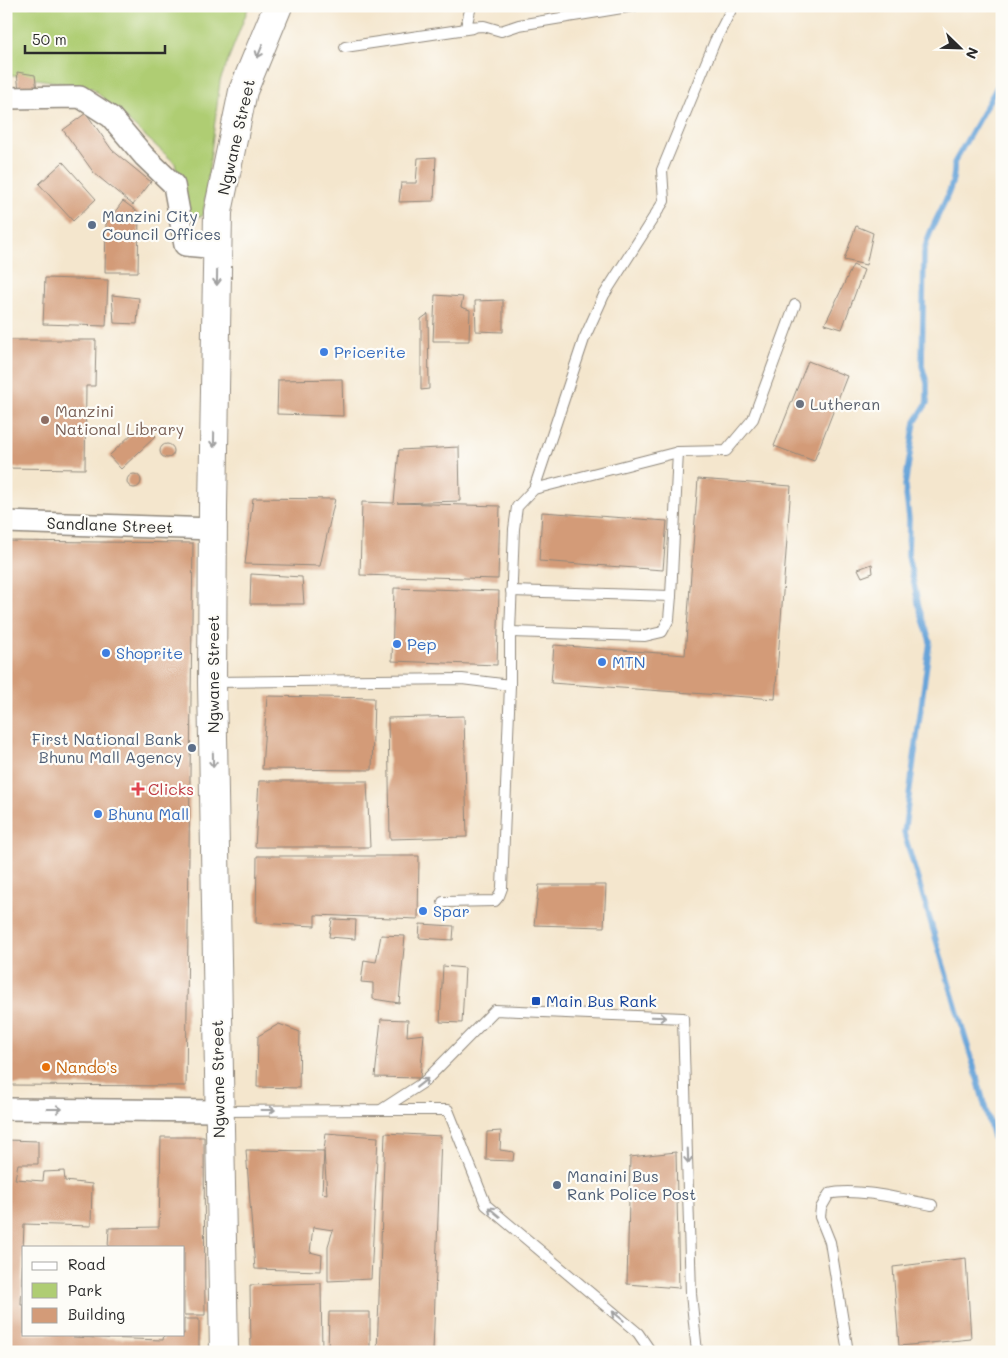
<svg xmlns="http://www.w3.org/2000/svg" width="1008" height="1358" font-family="Mali,sans-serif">
  <style>
    .green { fill: #afcd73; stroke: #6d7c4f }
    .lines { fill: none; stroke-linecap: round; stroke-linejoin: round }
    .stream { stroke: #67a4d9; stroke-width: 5.5 }
    .building { fill: #d39b78 }
    .service-casing { stroke: #90887c; stroke-width: 12 }
    .minor-casing { stroke: #90887c; stroke-width: 24 }
    .primary-casing { stroke: #90887c; stroke-width: 30 }
    .service { stroke: #fff; stroke-width: 10 }
    .minor { stroke: #fff; stroke-width: 21 }
    .primary { stroke: #fff; stroke-width: 28 }
    .oneway { stroke: #a0a0a0 }
    .service-dot { fill: #5c6f8a; stroke: #fdfcf7; stroke-width: 2 }
    .shop-dot { fill: #3f7fe0; stroke: #fdfcf7; stroke-width: 2 }
    .worship-dot { fill: #6b7280; stroke: #fdfcf7; stroke-width: 2 }
    .education-dot { fill: #8d6e63; stroke: #fdfcf7; stroke-width: 2 }
    .health-dot { fill: #e0444e; stroke: #fdfcf7; stroke-width: 2 }
    .transit-dot { fill: #1a4fb4; stroke: #fdfcf7; stroke-width: 2 }
    .food-dot { fill: #e8710a; stroke: #fdfcf7; stroke-width: 2 }
    .labels { text-anchor: middle; stroke-width: 4.5; stroke-linejoin: round; paint-order: stroke }
    .street-label { font-size: 16px; fill: #2b2b2b; stroke: #fdfcf7 }
    .service-label { font-size: 16px; fill: #4e5e75; stroke: #fdfcf7; text-anchor: start }
    .shop-label { font-size: 16px; fill: #366cbe; stroke: #fdfcf7; text-anchor: start }
    .worship-label { font-size: 16px; fill: #5b616d; stroke: #fdfcf7; text-anchor: start }
    .education-label { font-size: 16px; fill: #785e54; stroke: #fdfcf7; text-anchor: start }
    .health-label { font-size: 16px; fill: #be3a42; stroke: #fdfcf7; text-anchor: start }
    .transit-label { font-size: 16px; fill: #164399; stroke: #fdfcf7; text-anchor: start }
    .food-label { font-size: 16px; fill: #c56008; stroke: #fdfcf7; text-anchor: start }
  </style>
  <rect width="100%" height="100%" fill="#fdfcf7"/>
  <filter id="ink" filterUnits="userSpaceOnUse"><feTurbulence type="fractalNoise" baseFrequency=".02" numOctaves="2"/><feDisplacementMap in="SourceGraphic" scale="10" xChannelSelector="R" yChannelSelector="G"/><feConvolveMatrix kernelMatrix="1 2 1 2 8 2 1 2 1" color-interpolation-filters="sRGB"/></filter>
  <filter id="wash" filterUnits="userSpaceOnUse"><feTurbulence type="fractalNoise" baseFrequency=".0096" numOctaves="4" result="noise"/><feDisplacementMap in="SourceGraphic" scale="20" xChannelSelector="R" yChannelSelector="G"/><feGaussianBlur stdDeviation="1.12" result="paint"/><feColorMatrix in="noise" values="0 0 0 0 0 0 0 0 0 0 0 0 0 0 0 0 0 1.4 0 .05"/><feComposite in="paint" operator="in"/></filter>
  <g filter="url(#wash)">
    <rect width="100%" height="100%" fill="#f4e6cd"/>
    <path class="green" d="M6,6H249L220,81L203,216L186,218L175,163L92,88L6,74Z"/>
    <g class="lines">
      <path class="stream" d="M1002,78L954,163C957,193 929,222 924,253L922,366L927,383V403L915,422L905,486L909,519L908,556L919,607L930,641L904,833L975,1070L1002,1170"/>
    </g>
    <g id="blocks">
      <g class="building">
        <path d="M17,72L35,75L37,90L19,91Z"/>
        <path d="M86,113L112,150L151,182L133,205L94,173L63,130Z"/>
        <path d="M436,157L434,201L399,202L401,183H416L418,158Z"/>
        <path d="M63,162L96,199L73,221L39,184Z"/>
        <path d="M123,201L139,213L138,272H105L106,224Z"/>
        <path d="M856,226L873,233L866,265L844,260Z"/>
        <path d="M853,265L864,270L842,329L825,324Z"/>
        <path d="M45,278L108,280L106,326L43,324Z"/>
        <path d="M112,295L139,298L137,324L114,323Z"/>
        <path d="M435,295L463,297L461,307L470,310L469,341H433Z"/>
        <path d="M503,300V332L476,331L475,301Z"/>
        <path d="M428,314L429,389L421,390V319Z"/>
        <path d="M6,340H96L95,386H86L85,469L6,468Z"/>
        <path d="M808,361L847,376L814,461L774,446Z"/>
        <path d="M342,379L343,416L277,414L278,380Z"/>
        <path d="M143,423L156,436L121,469L109,456Z"/>
        <circle cx="167" cy="451" r="7"/>
        <path d="M459,447L460,501L397,503L500,506L498,579L360,575L362,502L394,503L399,450Z"/>
        <circle cx="134" cy="481" r="7"/>
        <path d="M698,479L791,486L775,699L551,683L554,645L685,655Z"/>
        <path d="M253,498L335,499L320,566L245,564Z"/>
        <path d="M542,512L667,521L663,570L539,561Z"/>
        <path d="M6,541L193,543L186,1086L6,1085Z"/>
        <path d="M872,564L873,573L862,577L858,569Z"/>
        <path d="M251,574L302,577L304,604H250Z"/>
        <path d="M394,588L499,591L497,665L392,661Z"/>
        <path d="M267,696L374,698L372,770L262,769Z"/>
        <path d="M464,716L467,837L390,839L388,718Z"/>
        <path d="M259,781H367L370,847H255Z"/>
        <path d="M257,856H419L418,919L315,915V926L256,923Z"/>
        <path d="M539,885H606L604,927L534,925Z"/>
        <path d="M332,919L356,920L355,939L329,937Z"/>
        <path d="M420,924L454,926L453,940L419,938Z"/>
        <path d="M381,935L405,936L399,1003L373,999V983L361,982L364,960L376,962Z"/>
        <path d="M443,966L465,968L462,1023L440,1022Z"/>
        <path d="M381,1019L408,1020L407,1036L424,1034L420,1078L375,1077Z"/>
        <path d="M279,1024L300,1032L299,1088L257,1087L258,1036Z"/>
        <path d="M501,1131L500,1150L514,1152L513,1161L486,1160L487,1132Z"/>
        <path d="M326,1133L378,1137L371,1279L328,1281V1246L333,1230L313,1227L310,1252L322,1255L321,1271L255,1269L246,1150L324,1151L322,1193L327,1194L324,1151Z"/>
        <path d="M385,1133L441,1136L433,1352H377Z"/>
        <path d="M161,1137H204L205,1315H184V1247H108L109,1228L159,1227Z"/>
        <path d="M6,1140L38,1141V1164H18L15,1179L43,1181L44,1172L64,1171L65,1181L92,1184L91,1226L24,1224L21,1305H24V1334H72L73,1337L163,1340L164,1334H184V1319H199V1352H6Z"/>
        <path d="M676,1152L679,1288L627,1284L630,1157Z"/>
        <path d="M966,1258L971,1339L899,1346L893,1267Z"/>
        <path d="M321,1283L322,1352H251L250,1285Z"/>
        <path d="M329,1312H370V1351H328Z"/>
      </g>
    </g>
  </g>
  <g filter="url(#ink)">
    <use href="#blocks" fill-opacity="0" stroke="#90887c" stroke-width="1"/>
    <g class="lines">
      <g class="service-casing">
        <g id="service">
          <path d="M471,6L466,27L484,26L501,31L519,25L634,6"/>
          <path d="M345,47L473,28"/>
          <path d="M534,489L584,339L604,295L664,201L662,170L715,41L733,6"/>
          <path d="M511,591L671,596"/>
          <path d="M510,632L645,636L662,632L669,619L671,596L678,452"/>
          <path d="M213,682L462,679L510,685V632L514,529L517,507L534,489L678,452L726,451L753,419L795,305"/>
          <path d="M443,902L495,901L499,896L502,888L510,685"/>
          <path d="M381,1110H448L486,1205L638,1333L651,1352"/>
          <path d="M220,1111L381,1110L424,1082L495,1010L683,1018L691,1294L697,1352"/>
          <path d="M848,1352L830,1242L820,1217L821,1208L829,1194C855,1187 905,1200 932,1205"/>
        </g>
      </g>
      <g class="minor-casing">
        <g id="minor">
          <path d="M6,98L80,97L111,117L144,156L174,185L185,245L218,248"/>
          <path d="M6,522L213,529"/>
          <path d="M6,1109L219,1111"/>
        </g>
      </g>
      <g class="primary-casing">
        <path id="primary" d="M224,1352L212,682L213,508L218,212L243,91L278,6"/>
      </g>
      <use href="#service" class="service"/>
      <use href="#minor" class="minor"/>
      <use href="#primary" class="primary"/>
    </g>
    <defs><path id="oneway-shaft" d="M-6 0H5M1.5-3L5.5 0L1.5 3" fill="none" stroke-width="1.6" stroke-linecap="round" stroke-linejoin="round" transform="scale(1.25)"/></defs>
    <g class="oneway">
      <use href="#oneway-shaft" transform="translate(260 51) rotate(112)"/>
      <use href="#oneway-shaft" transform="translate(217 278) rotate(91)"/>
      <use href="#oneway-shaft" transform="translate(214 440) rotate(91)"/>
      <use href="#oneway-shaft" transform="translate(213 760) rotate(89)"/>
      <use href="#oneway-shaft" transform="translate(659 1017) rotate(2)"/>
      <use href="#oneway-shaft" transform="translate(422 1083) rotate(-38)"/>
      <use href="#oneway-shaft" transform="translate(55 1109)"/>
      <use href="#oneway-shaft" transform="translate(268 1110)"/>
      <use href="#oneway-shaft" transform="translate(688 1156) rotate(88)"/>
      <use href="#oneway-shaft" transform="translate(494 1212) rotate(-140)"/>
      <use href="#oneway-shaft" transform="translate(618 1316) rotate(-140)"/>
    </g>
  </g>
  <g class="service-dot">
    <circle cx="92" cy="225" r="5"/>
    <circle cx="192" cy="748" r="5"/>
    <circle cx="557" cy="1185" r="5"/>
  </g>
  <g class="shop-dot">
    <circle cx="324" cy="352" r="5"/>
    <circle cx="397" cy="644" r="5"/>
    <circle cx="106" cy="653" r="5"/>
    <circle cx="602" cy="662" r="5"/>
    <circle cx="98" cy="814" r="5"/>
    <circle cx="423" cy="911" r="5"/>
  </g>
  <circle class="worship-dot" cx="800" cy="404" r="5"/>
  <circle class="education-dot" cx="45" cy="420" r="5"/>
  <path class="health-dot" d="M135.5 781.5h5v5h5v5h-5v5h-5v-5h-5v-5h5z"/>
  <rect class="transit-dot" x="531" y="996" width="10" height="10" rx="2.5"/>
  <circle class="food-dot" cx="46" cy="1067" r="5"/>
  <g class="labels">
    <g class="street-label">
      <text transform="translate(236 137) rotate(-77)" y="6">Ngwane Street</text>
      <text transform="translate(110 525) rotate(2)" y="6">Sandlane Street</text>
      <text transform="translate(213 674) rotate(-90)" y="6">Ngwane Street</text>
      <text transform="translate(218 1079) rotate(-91)" y="6">Ngwane Street</text>
    </g>
    <g class="service-label">
      <text x="102" y="222">Manzini City<tspan x="102" dy="18">Council Offices</tspan></text>
      <text x="182" y="745" text-anchor="end">First National Bank<tspan x="182" dy="18">Bhunu Mall Agency</tspan></text>
      <text x="567" y="1182">Manaini Bus<tspan x="567" dy="18">Rank Police Post</tspan></text>
    </g>
    <g class="shop-label">
      <text x="334" y="358">Pricerite</text>
      <text x="407" y="650">Pep</text>
      <text x="116" y="659">Shoprite</text>
      <text x="612" y="668">MTN</text>
      <text x="108" y="820">Bhunu Mall</text>
      <text x="433" y="917">Spar</text>
    </g>
    <g class="worship-label">
      <text x="810" y="410">Lutheran</text>
    </g>
    <g class="education-label">
      <text x="55" y="417">Manzini<tspan x="55" dy="18">National Library</tspan></text>
    </g>
    <g class="health-label">
      <text x="148" y="795">Clicks</text>
    </g>
    <g class="transit-label">
      <text x="546" y="1007">Main Bus Rank</text>
    </g>
    <g class="food-label">
      <text x="56" y="1073">Nando's</text>
    </g>
  </g>
  <rect width="1008" height="1358" fill="none" stroke="#fdfcf7" stroke-width="25"/>
  <rect x="22" y="1246" width="162" height="90" fill="#fdfcf7" stroke="#a9a8a5"/>
  <rect x="32" y="1262" width="25" height="8" fill="#ffffff" stroke="#a9a8a5"/>
  <text x="68" y="1270" font-size="15" fill="#2b2b2b">Road</text>
  <rect x="32" y="1283" width="25" height="15" fill="#afcd73" stroke="#a9a8a5"/>
  <text x="68" y="1296" font-size="15" fill="#2b2b2b">Park</text>
  <rect x="32" y="1308" width="25" height="15" fill="#d39b78" stroke="#a9a8a5"/>
  <text x="68" y="1320" font-size="15" fill="#2b2b2b">Building</text>
  <g transform="translate(960 48) rotate(113)" stroke="#fdfcf7" stroke-width="4" paint-order="stroke">
  <path d="M0-4L9 19L0 12L-9 19Z" fill="#2b2b2b"/>
  <text y="-8" font-size="14" font-weight="bold" text-anchor="middle" fill="#2b2b2b">N</text>
  </g>
  <path d="M25 45v8h140v-8" fill="none" stroke="#2b2b2b" stroke-width="2.5"/>
  <text x="32" y="45" font-size="15" fill="#2b2b2b" stroke="#fdfcf7" stroke-width="4" paint-order="stroke">50 m</text>
</svg>
